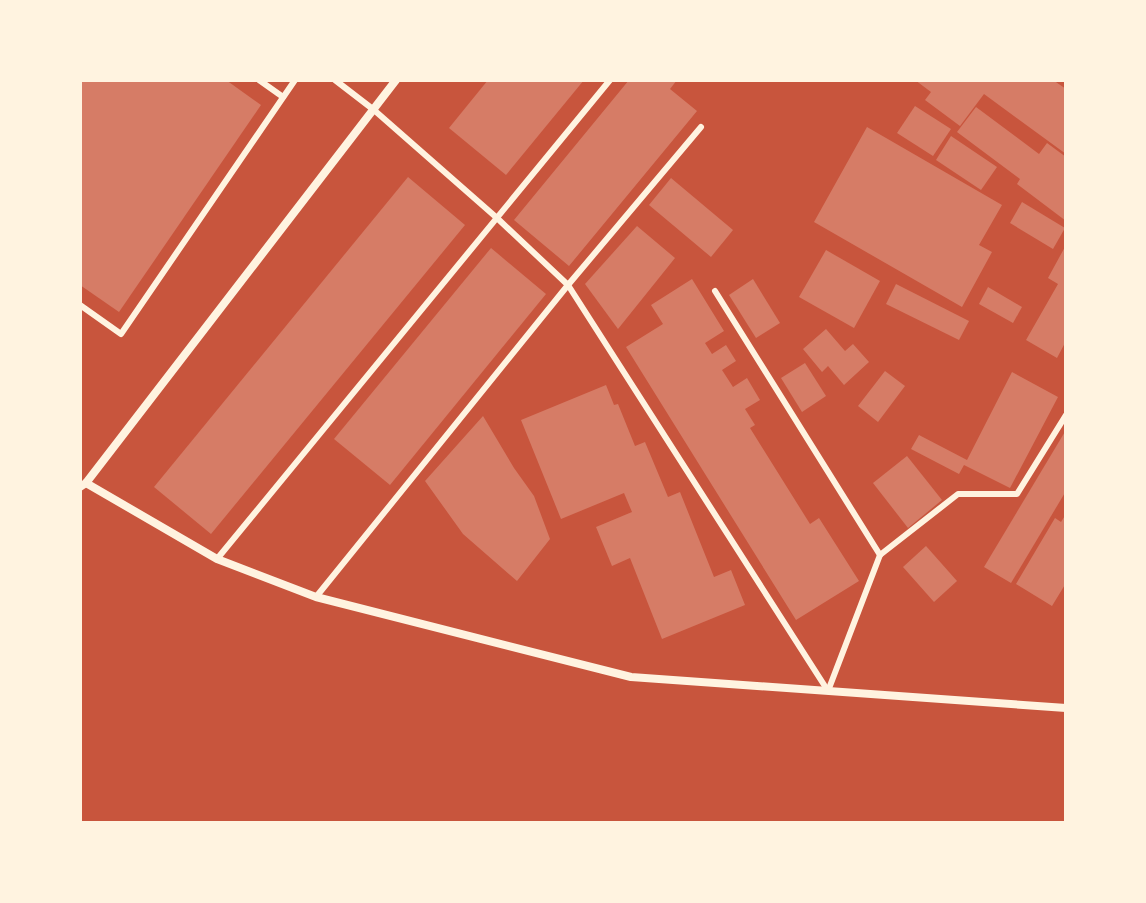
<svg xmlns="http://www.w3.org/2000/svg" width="1146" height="903" font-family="Inter,sans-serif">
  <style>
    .building { fill: #d67c66 }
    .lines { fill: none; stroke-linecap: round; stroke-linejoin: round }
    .service { stroke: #fff3e0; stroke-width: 6 }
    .minor { stroke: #fff3e0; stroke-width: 8 }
  </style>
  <rect width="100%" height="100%" fill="#c8553d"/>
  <g class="building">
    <path d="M80,80H226L261,105L119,312L80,285Z"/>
    <path d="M488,80H584L506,175L449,128Z"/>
    <path d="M629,80H677L670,89L697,111L569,266L514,220Z"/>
    <path d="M915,80H1053L1066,89V154L984,94L960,126L925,100L931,92Z"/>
    <path d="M915,106L951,129L933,156L897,133Z"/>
    <path d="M976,107L1039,154L1047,143L1066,157V221L1017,184L1020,179L957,132Z"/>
    <path d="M867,127L1002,205L979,245L992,252L962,307L814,222Z"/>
    <path d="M951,136L997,167L981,190L936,160Z"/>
    <path d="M408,177L465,225L211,534L154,487Z"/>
    <path d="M671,178L733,230L711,257L649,205Z"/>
    <path d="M1022,202L1065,228L1053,249L1010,223Z"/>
    <path d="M637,226L675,258L618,329L585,284Z"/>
    <path d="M1066,245V341L1057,358L1026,340L1058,284L1048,278Z"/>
    <path d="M491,248L546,294L390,485L334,439Z"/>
    <path d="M826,250L880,281L854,328L799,297Z"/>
    <path d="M692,279L724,331L705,343L712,354L726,345L736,361L722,370L733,387L747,378L760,400L745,409L755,425L750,428L810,524L819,518L859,581L796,620L626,347L663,324L651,305Z"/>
    <path d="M753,279L780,323L756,338L729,295Z"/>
    <path d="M896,284L969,321L959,340L886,304Z"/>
    <path d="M988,287L1022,307L1013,323L979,304Z"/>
    <path d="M826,329L845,351L853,344L869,362L844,385L828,366L822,372L803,349Z"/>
    <path d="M805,363L826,396L802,412L781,378Z"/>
    <path d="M885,371L905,386L878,422L858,406Z"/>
    <path d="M1012,372L1058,397L1010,488L964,465L959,474L911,449L919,435L967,460Z"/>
    <path d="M606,385L614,405L618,404L635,446L645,442L668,497L680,492L714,577L731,570L745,605L662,639L630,558L612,566L596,527L632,512L624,493L561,519L521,420Z"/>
    <path d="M483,416L514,468L534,496L550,539L517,581L463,534L425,481Z"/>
    <path d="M1066,430V491L1011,583L984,567Z"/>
    <path d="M907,456L942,500L908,528L873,483Z"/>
    <path d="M1066,514V583L1052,606L1016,584L1055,518L1061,522Z"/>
    <path d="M926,546L957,581L934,602L903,567Z"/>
  </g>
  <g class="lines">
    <g class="service">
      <path d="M259,80L283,97"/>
      <path d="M335,80L374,110L497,218L568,285L828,691"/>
      <path d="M715,291L880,555"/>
      <path d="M80,305L121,334L295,80"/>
      <path d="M217,559L610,80"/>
      <path d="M316,597L568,285L701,127"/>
      <path d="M828,691L880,555L958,494H1017L1066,415"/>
    </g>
    <g class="minor">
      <path d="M86,483L217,559L316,597L631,677L1066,708"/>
      <path d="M80,487L86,483L396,80"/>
    </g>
  </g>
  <rect width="1146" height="903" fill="none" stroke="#fff3e0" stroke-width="164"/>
</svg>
